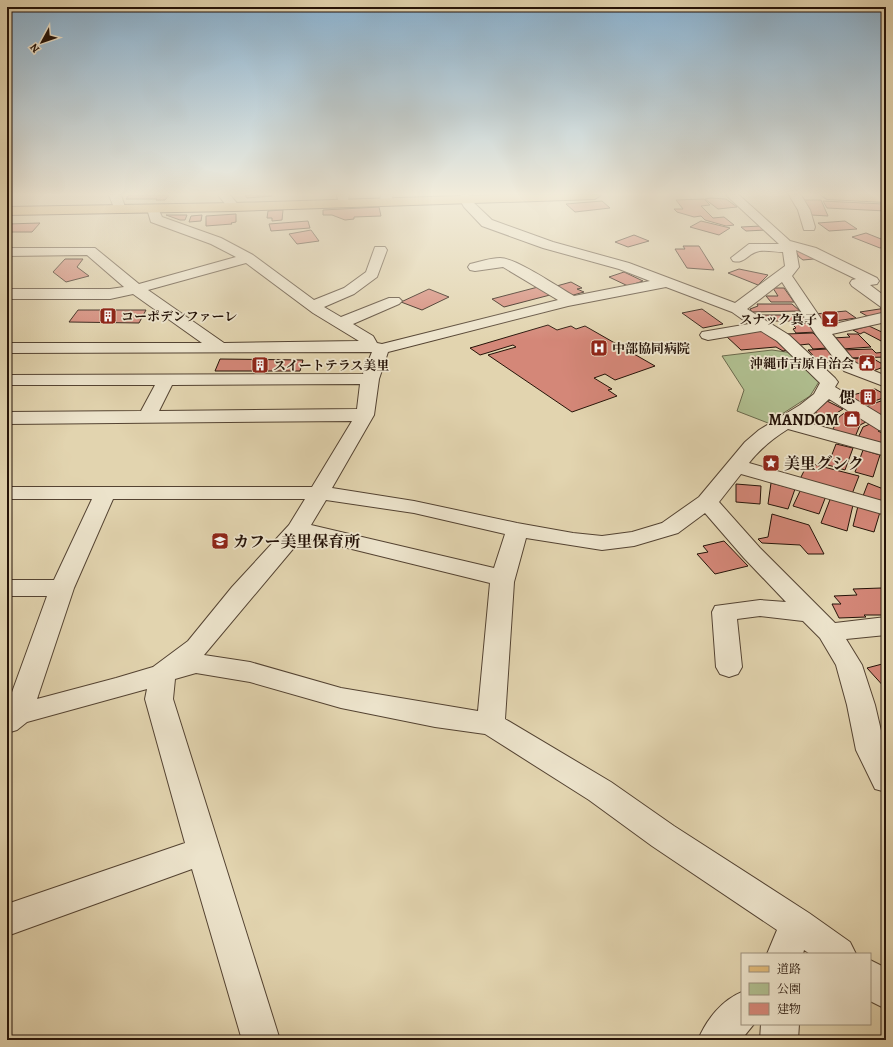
<svg xmlns="http://www.w3.org/2000/svg" width="893" height="1047" font-family="Alegreya,'Noto Serif JP',serif">
  <style>
    .green { fill: #afbd8e; stroke: #6a684b }
    .building { fill: #d48778; stroke: #251308 }
    .lines { fill: none; stroke-linecap: round; stroke-linejoin: round }
    .minor-casing { stroke: #544332; stroke-width: 2 }
    .major-casing { stroke: #251308; stroke-width: 2 }
    .minor { fill: #ece3cb; fill-rule: evenodd }
    .major { fill: #e1ba78; fill-rule: evenodd }
    .labels { text-anchor: middle; stroke-width: 3.5; stroke-linejoin: round; paint-order: stroke }
    .far-poi-label { font-size: 13px; font-weight: bold; fill: #251308; stroke: #ece3cb; text-anchor: start }
    .poi-label { font-size: 16px; font-weight: bold; fill: #251308; stroke: #ece3cb; text-anchor: end }
  </style>
  <rect width="100%" height="100%" fill="#e2d4af"/>
  <filter id="stains"><feTurbulence type="fractalNoise" baseFrequency=".005" numOctaves="4"/><feColorMatrix values="0 0 0 0 .2 0 0 0 0 .09 0 0 0 0 .02 0 0 0 .5 -.17"/></filter>
  <radialGradient id="worn" r=".72"><stop offset=".6" stop-color="#630" stop-opacity="0"/><stop offset="1" stop-color="#630" stop-opacity=".3"/></radialGradient>
  <path class="green" d="M772,350L793,353L820,380L810,396L768,423L737,411L744,390L722,356Z"/>
  <g class="building">
    <path d="M129,195H169L165,200H156L157,199H126Z"/>
    <path d="M245,195H271L272,196L247,198Z"/>
    <path d="M711,198L726,199L737,207L718,209L705,199Z"/>
    <path d="M704,199L710,205L701,206L713,218L724,217L734,225L726,226L705,220L701,216L694,217L677,212L674,209H683L676,200Z"/>
    <path d="M804,200H821L828,216L811,215Z"/>
    <path d="M602,201L610,208L575,212L566,204Z"/>
    <path d="M823,201L883,204L886,211L827,208Z"/>
    <path d="M379,207L381,216L354,217V219L345,220L332,215H323V210Z"/>
    <path d="M283,210L282,220L272,221V218H267L268,211Z"/>
    <path d="M236,214V222L231,223L232,224L206,226V216Z"/>
    <path d="M166,215H187L185,220H180Z"/>
    <path d="M202,215L201,221L189,222L191,216Z"/>
    <path d="M308,221L310,228L271,231L269,224Z"/>
    <path d="M701,221L730,228L719,235L690,227Z"/>
    <path d="M845,221L857,229L829,231L818,223Z"/>
    <path d="M40,223L32,232H7V224Z"/>
    <path d="M761,226L766,230L746,231L741,227Z"/>
    <path d="M311,230L319,241L297,244L289,234Z"/>
    <path d="M866,233L886,241V246L880,248L852,237Z"/>
    <path d="M634,235L649,241L628,247L615,242Z"/>
    <path d="M683,246H699L714,270L687,268L675,249H685Z"/>
    <path d="M804,249L824,258L803,260L799,257L795,250Z"/>
    <path d="M65,259H83L77,267L89,276L66,282L53,272Z"/>
    <path d="M739,269L768,275L758,285L728,273Z"/>
    <path d="M624,272L643,281L628,286L609,277Z"/>
    <path d="M571,282L582,288L577,289L584,292L570,296L553,287Z"/>
    <path d="M538,287L550,295L504,307L492,299Z"/>
    <path d="M773,288H784L794,302H771L766,296H778Z"/>
    <path d="M429,289L449,297L422,310L401,302Z"/>
    <path d="M757,304H792L800,311L752,312L750,309L758,306Z"/>
    <path d="M886,308V314L867,316L860,312Z"/>
    <path d="M702,309L723,324L703,328L682,313Z"/>
    <path d="M78,310H146L139,323L69,322Z"/>
    <path d="M846,311L856,318L835,321L837,323L830,324L815,314Z"/>
    <path d="M757,315H802L806,321H760Z"/>
    <path d="M807,323L816,332L796,333L793,329L796,328L792,324Z"/>
    <path d="M548,325L557,330L571,326L576,329L585,326L655,366L615,380L605,374L594,378L612,389L608,390L617,396L572,412L488,355L516,347L513,345L480,355L470,348Z"/>
    <path d="M869,326L886,334V341L883,342L864,332L860,334L853,330Z"/>
    <path d="M766,330L789,350L783,351L776,347L741,350L725,335Z"/>
    <path d="M813,333L828,348L813,349L809,344L800,345L786,334Z"/>
    <path d="M847,334H858L871,347L842,349L833,338L850,337Z"/>
    <path d="M827,349L837,362L820,363L808,350Z"/>
    <path d="M872,349L876,353L886,352V357L849,358L841,350Z"/>
    <path d="M872,358L886,366L873,371L856,365L849,359Z"/>
    <path d="M220,359L303,360L300,371H215Z"/>
    <path d="M875,389L886,395V397L863,405L849,396Z"/>
    <path d="M886,399V414L879,416L865,407Z"/>
    <path d="M827,401L843,409L829,418L814,412Z"/>
    <path d="M847,411L868,421L860,425L855,437L832,431L839,417Z"/>
    <path d="M870,424L881,429L878,431L886,435V446L858,438L863,427Z"/>
    <path d="M836,444L853,448L845,470L828,465Z"/>
    <path d="M863,450L880,455L873,477L855,472Z"/>
    <path d="M808,463L859,476L852,494L800,479Z"/>
    <path d="M771,483L795,489L788,509L768,504Z"/>
    <path d="M868,483L886,490V502L863,496Z"/>
    <path d="M736,484L761,486L760,504L736,502Z"/>
    <path d="M801,489L826,496L819,514L793,506Z"/>
    <path d="M831,497L853,505L847,531L821,523Z"/>
    <path d="M858,506L880,512L874,532L853,526Z"/>
    <path d="M772,514L809,525L824,554H808L800,545L762,543L758,539L768,537Z"/>
    <path d="M724,541L748,566L715,574L697,554L708,552L703,546Z"/>
    <path d="M881,588L886,595V615H864L866,617L839,618L832,604H841L834,596L857,595L853,589Z"/>
    <path d="M886,663V689L867,668Z"/>
  </g>
  <g class="lines">
    <g class="minor-casing">
      <g id="minor">
        <path d="M109,195H121L126,210L124,213H116Z"/>
        <path d="M218,195H230L240,207L238,210H230Z"/>
        <path d="M337,195H349L347,205H339Z"/>
        <path d="M381,195H393L390,204H382L380,201Z"/>
        <path d="M461,195H469L473,202L492,220L553,242L629,263L735,303L785,266L783,252C775,252 763,249 756,252C747,255 744,264 733,261L731,258L749,244H779L726,195H739L790,241L816,248L877,278L879,281L877,284L870,285L886,297V309L881,307L852,286L850,283L852,280L856,279L796,250L799,267L792,276L826,326L886,312V322L832,334L856,363L886,376V387L844,371L816,335L782,282L747,309L789,335L835,378L838,382L835,387L886,418V432L879,430L829,399L814,413L801,421L886,444V456L788,429C772,439 760,449 749,463L886,502V515L741,474L719,502L760,548L835,623L886,617V635L846,639L862,665L875,705L886,752V792L875,789L856,750L847,705L836,665L820,638L803,621L760,616L737,619L742,667L738,674L729,677L720,674L716,667L712,612L715,606L760,600L786,602L744,558L705,513L678,533L634,546L602,550L526,538L514,582L505,719L611,782L674,826L809,913L850,942L856,954H810L804,950L803,954H767L777,930L652,846L589,800L485,734L435,727L341,708L250,682L196,673L175,679L173,699L280,1040H242L192,869L7,936V904L185,843L145,699L147,689L27,722L17,730L7,733V706L47,596H7V580H54L92,499H7V487H312L352,421L7,424V412L141,411L155,385H7V375L363,374L372,352L7,353V343H202L133,294L110,299H7V289H110L124,287L87,255L7,256V248H95L139,284L236,257L211,244L151,222L147,209L153,205L157,206L162,217L221,238L253,255L314,300L344,288L366,272L375,247H385L387,250L377,277L354,294L324,307L341,317L389,298H399L402,301L399,304L353,324L373,336L377,343L382,344L558,300L503,267L475,271L470,270L468,267L470,264C479,262 491,258 500,258C516,258 558,287 574,296L650,281L619,269L543,248L482,226L464,207L459,198ZM246,263L313,313L359,341L224,343L148,290ZM666,287L732,312L749,324L702,332L700,335L702,338L708,340L761,331L777,341L820,383L814,394L800,405L759,430L745,442L699,497L662,523L632,532L602,536L573,533L517,523L414,501L332,488L374,415L379,379L388,352L568,306ZM360,384L357,409L159,411L172,385ZM113,499H305L289,525L232,587L188,641L153,667L116,678L37,699L74,588ZM326,500L414,513L505,534L494,568L311,525ZM303,537L490,583L478,711L341,688L250,662L204,655Z"/>
        <path d="M789,195H801L810,210L815,227L814,230H804L798,210Z"/>
        <path d="M870,960L886,968V1009L870,1001Z"/>
        <path d="M742,992V1024H754L741,1040H698C706,1020 722,1000 742,992Z"/>
        <path d="M761,1024H799L798,1040H760Z"/>
      </g>
    </g>
    <g class="major-casing">
      <g id="major">
        <path d="M493,195H601L595,199L234,211L7,215V207L234,203Z"/>
        <path d="M821,195H886V202L827,199Z"/>
      </g>
    </g>
    <use href="#minor" class="minor"/>
    <use href="#major" class="major"/>
  </g>
  <linearGradient id="sky" x2="0" y2="1"><stop stop-color="#89b4d5"/><stop offset="0.57" stop-color="#f2ecdb"/><stop offset="1" stop-color="#f2ecdb" stop-opacity="0"/></linearGradient>
  <rect width="893" height="341" fill="url(#sky)"/>
  <defs>
    <g id="building-square" transform="scale(0.9)"><rect x="-9" y="-9" width="18" height="18" rx="4" fill="#8f2418" stroke="#ece3cb"/><path d="M-4-6H4V6H1V3H-1V6H-4ZM-2.5-4.3h1.7v1.8h-1.7ZM.8-4.3h1.7v1.8H.8ZM-2.5-1h1.7V.8h-1.7ZM.8-1h1.7V.8H.8Z" fill="#fff"/></g>
    <g id="bar-square" transform="scale(0.9)"><rect x="-9" y="-9" width="18" height="18" rx="4" fill="#8f2418" stroke="#ece3cb"/><path d="M-6-5H6L.8 .8V4.5H3.5V6h-7V4.5H-.8V.8Z" fill="#fff"/></g>
    <g id="hospital-square" transform="scale(0.9)"><rect x="-9" y="-9" width="18" height="18" rx="4" fill="#8f2418" stroke="#ece3cb"/><path d="M-5-5h3v3.5h4V-5h3V5h-3V1.5h-4V5h-3Z" fill="#fff"/></g>
    <g id="civic-square" transform="scale(0.9)"><rect x="-9" y="-9" width="18" height="18" rx="4" fill="#8f2418" stroke="#ece3cb"/><path d="M-.6-6.5H3V-4.5H.6V-3L4-1V1h2V6H-6V1h2V-1L-.6-3ZM-1.2 2.5V6h2.4V2.5Z" fill="#fff"/></g>
    <g id="shop-square" transform="scale(0.9)"><rect x="-9" y="-9" width="18" height="18" rx="4" fill="#8f2418" stroke="#ece3cb"/><path d="M-5-2.5h2.3a2.7 3.5 0 0 1 5.4 0H5L5.5 6h-11ZM-1.5-2.5h3a1.5 2.3 0 0 0-3 0Z" fill="#fff"/></g>
    <g id="sight-square" transform="scale(0.9)"><rect x="-9" y="-9" width="18" height="18" rx="4" fill="#8f2418" stroke="#ece3cb"/><path d="M0-6L1.8-2.2L6-1.7L2.9 1.2L3.7 5.4L0 3.3L-3.7 5.4L-2.9 1.2L-6-1.7L-1.8-2.2Z" fill="#fff"/></g>
    <g id="school-square" transform="scale(0.9)"><rect x="-9" y="-9" width="18" height="18" rx="4" fill="#8f2418" stroke="#ece3cb"/><path d="M0-5L7-2L0 1L-7-2ZM-4 1L0 2.5L4 1V4Q0 6-4 4Z" fill="#fff"/></g>
  </defs>
  <g fill-rule="evenodd">
    <use href="#building-square" x="108" y="316"/>
    <use href="#bar-square" x="830" y="319"/>
    <use href="#hospital-square" x="599" y="348"/>
    <use href="#civic-square" x="867" y="363"/>
    <use href="#building-square" x="260" y="365"/>
    <use href="#building-square" x="868" y="397"/>
    <use href="#shop-square" x="852" y="419"/>
    <use href="#sight-square" x="771" y="463"/>
    <use href="#school-square" x="220" y="541"/>
  </g>
  <g class="labels">
    <g class="far-poi-label">
      <text x="121" y="321">コーポデンファーレ</text>
      <text x="817" y="324" text-anchor="end">スナック真子</text>
      <text x="612" y="353">中部協同病院</text>
      <text x="854" y="368" text-anchor="end">沖縄市吉原自治会</text>
      <text x="273" y="370">スイートテラス美里</text>
    </g>
    <g class="poi-label">
      <text x="855" y="403">偲</text>
      <text x="839" y="425">MANDOM</text>
      <text x="784" y="469" text-anchor="start">美里グシク</text>
      <text x="233" y="547" text-anchor="start">カフー美里保育所</text>
    </g>
  </g>
  <rect width="893" height="1047" fill="none" stroke="#e2d4af" stroke-width="24"/>
  <rect x="8" y="8" width="877" height="1031" fill="none" stroke="#251308" stroke-width="2"/>
  <rect x="12" y="12" width="869" height="1023" fill="none" stroke="#251308"/>
  <rect x="741" y="953" width="130" height="72" fill="#ece3cb" stroke="#9c907d"/>
  <rect x="749" y="966" width="20" height="6" fill="#e1ba78" stroke="#9c907d"/>
  <text x="777" y="973" font-size="12" fill="#251308">道路</text>
  <rect x="749" y="983" width="20" height="12" fill="#afbd8e" stroke="#9c907d"/>
  <text x="777" y="993" font-size="12" fill="#251308">公園</text>
  <rect x="749" y="1003" width="20" height="12" fill="#d48778" stroke="#9c907d"/>
  <text x="777" y="1013" font-size="12" fill="#251308">建物</text>
  <g transform="translate(42 42) rotate(230)" stroke="#ece3cb" stroke-width="3" paint-order="stroke">
  <path d="M0-3L7 15L0 10L-7 15Z" fill="#251308"/>
  <text y="-6" font-size="11" font-weight="bold" text-anchor="middle" fill="#251308">N</text>
  </g>
  <rect width="100%" height="100%" filter="url(#stains)"/>
  <rect width="100%" height="100%" fill="url(#worn)"/>
</svg>
